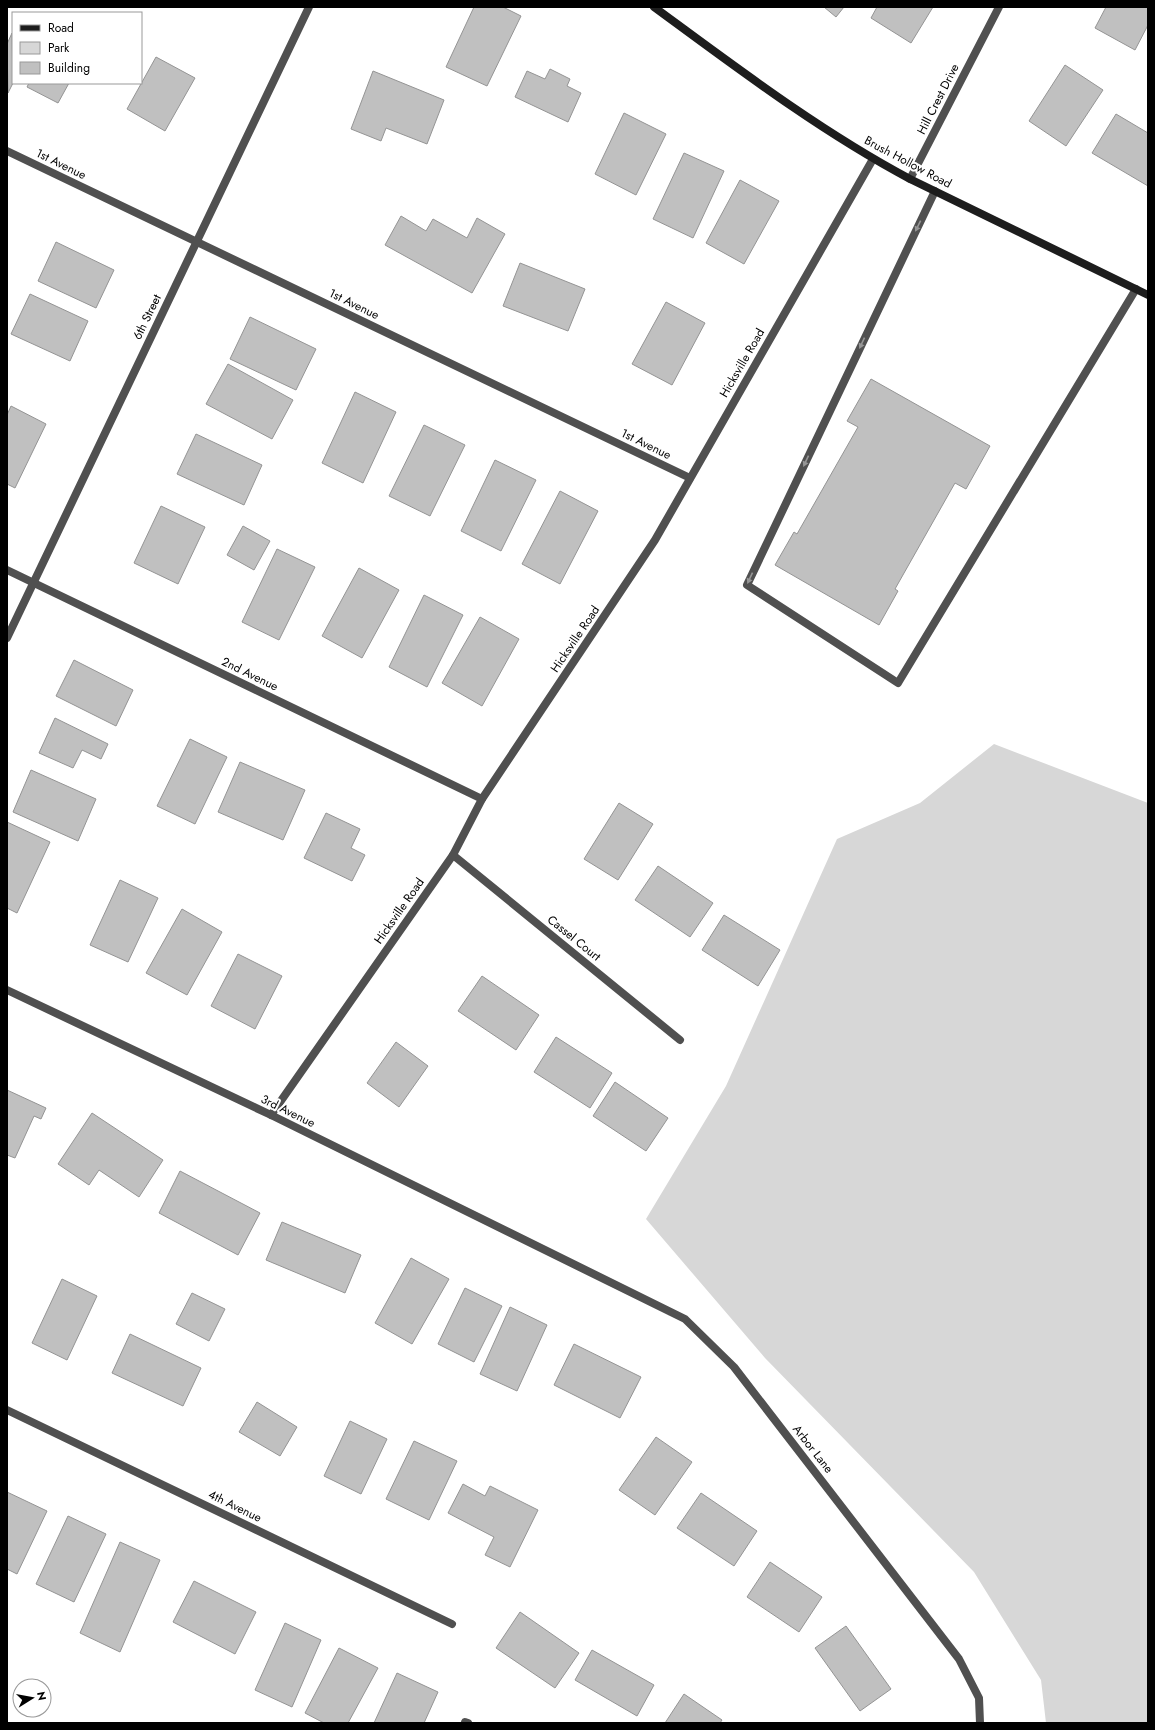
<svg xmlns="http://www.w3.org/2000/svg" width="1155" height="1730" font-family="Jost,sans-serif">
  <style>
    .green { fill: #d7d7d7 }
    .building { fill: #c0c0c0; stroke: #949494 }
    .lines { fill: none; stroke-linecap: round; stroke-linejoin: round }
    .lane { stroke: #505050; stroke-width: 8 }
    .street { stroke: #505050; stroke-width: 8 }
    .secondary { stroke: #1d1d1d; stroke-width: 8 }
    .oneway { fill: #969696 }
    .labels { text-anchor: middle; stroke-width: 4; stroke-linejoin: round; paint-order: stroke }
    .street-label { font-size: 12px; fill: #000; stroke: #fff }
  </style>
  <rect width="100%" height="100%" fill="#fff"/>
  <path class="green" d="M994,744L1148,803V1723H1046L1041,1680L974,1572L765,1358L646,1219L726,1086L837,839L920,803Z"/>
  <g class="building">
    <path d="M474,7H503L521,16L487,86L446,67Z"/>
    <path d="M824,7H844L836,17Z"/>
    <path d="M877,7H933L911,43L871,18Z"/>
    <path d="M1106,7H1148V25L1135,50L1095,28Z"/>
    <path d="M12,33L13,83L8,93L7,44Z"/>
    <path d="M156,57L195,78L165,131L127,109Z"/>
    <path d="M1065,65L1103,90L1066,146L1029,121Z"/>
    <path d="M550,69L570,79L567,86L581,93L568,122L515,97L527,71L545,79Z"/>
    <path d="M373,71L444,100L427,144L386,128L381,141L351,129Z"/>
    <path d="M29,83H69L58,103L27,87Z"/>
    <path d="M624,113L666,134L636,195L595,174Z"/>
    <path d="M1116,114L1148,133V186L1092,153Z"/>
    <path d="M684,153L724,171L693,238L653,219Z"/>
    <path d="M740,180L779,201L744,264L706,243Z"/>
    <path d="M401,216L426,231L433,219L467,238L477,218L505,234L472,293L385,245Z"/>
    <path d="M56,242L114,270L96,308L38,281Z"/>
    <path d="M520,263L585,289L568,331L503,306Z"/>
    <path d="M30,294L88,321L70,361L11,334Z"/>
    <path d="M666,302L705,323L672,385L632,364Z"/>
    <path d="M250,317L316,349L296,390L230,359Z"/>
    <path d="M228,364L293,400L272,439L206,404Z"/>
    <path d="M871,379L990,446L966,489L955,483L895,589L898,591L879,625L775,565L794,532L797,534L858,427L847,421Z"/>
    <path d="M355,392L396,412L363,483L322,463Z"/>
    <path d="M11,406L46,424L15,488L7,484V415Z"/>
    <path d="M424,425L465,445L430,516L389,496Z"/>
    <path d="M196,434L262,465L244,505L177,474Z"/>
    <path d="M495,460L536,480L501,551L461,531Z"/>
    <path d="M560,491L598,511L560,584L522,564Z"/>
    <path d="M161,506L205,527L178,584L134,563Z"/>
    <path d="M243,526L270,541L254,570L227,555Z"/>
    <path d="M277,549L315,567L279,640L242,622Z"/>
    <path d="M359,568L399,590L362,658L322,636Z"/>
    <path d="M424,595L463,615L427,687L389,667Z"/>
    <path d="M480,617L519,639L482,706L442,683Z"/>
    <path d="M74,660L133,690L116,726L56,696Z"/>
    <path d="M55,718L108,744L101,759L82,750L73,768L39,753Z"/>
    <path d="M190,739L227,757L195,824L157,806Z"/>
    <path d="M240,762L305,790L283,840L218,812Z"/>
    <path d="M31,770L96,799L78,841L13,812Z"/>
    <path d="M619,803L653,824L618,880L584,859Z"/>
    <path d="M326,813L360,829L351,848L365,855L352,881L304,858Z"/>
    <path d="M7,822L50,842L17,913L7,908Z"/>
    <path d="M658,866L713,903L690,937L635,900Z"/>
    <path d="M120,880L158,898L128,962L90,945Z"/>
    <path d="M182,909L222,932L187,995L146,973Z"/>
    <path d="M724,915L780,950L758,986L702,950Z"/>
    <path d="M238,954L282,976L255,1029L211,1006Z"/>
    <path d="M482,976L539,1015L516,1050L458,1011Z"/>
    <path d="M556,1037L612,1073L590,1108L534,1072Z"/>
    <path d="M396,1042L428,1066L399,1107L367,1083Z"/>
    <path d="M615,1082L668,1118L646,1151L593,1116Z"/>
    <path d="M7,1090L46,1108L41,1119L34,1116L15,1158L7,1155Z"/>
    <path d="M92,1113L163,1160L139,1197L99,1170L89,1185L58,1164Z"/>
    <path d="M180,1171L260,1213L238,1255L159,1213Z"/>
    <path d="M282,1222L361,1255L345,1293L266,1260Z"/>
    <path d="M411,1258L449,1279L412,1344L375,1323Z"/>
    <path d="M62,1279L97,1296L67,1360L32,1343Z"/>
    <path d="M465,1288L502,1306L474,1362L438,1344Z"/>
    <path d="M192,1293L225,1309L209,1341L176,1324Z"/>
    <path d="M510,1307L547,1325L517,1391L480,1374Z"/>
    <path d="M130,1334L201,1368L183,1406L112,1373Z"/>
    <path d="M574,1344L641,1377L620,1418L554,1385Z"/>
    <path d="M257,1402L297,1427L280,1456L239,1432Z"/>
    <path d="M350,1421L387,1439L361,1494L324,1476Z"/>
    <path d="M656,1437L692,1462L655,1515L619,1490Z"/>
    <path d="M414,1441L457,1461L429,1520L386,1499Z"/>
    <path d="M463,1484L485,1496L490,1486L538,1510L510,1567L485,1555L494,1537L448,1513Z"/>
    <path d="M7,1492L47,1511L17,1574L7,1569Z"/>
    <path d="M701,1493L757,1531L734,1566L677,1528Z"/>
    <path d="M68,1516L106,1534L74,1602L36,1584Z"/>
    <path d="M120,1542L160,1560L120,1652L80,1633Z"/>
    <path d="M770,1562L822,1597L799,1632L747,1597Z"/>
    <path d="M194,1581L256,1612L235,1654L173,1622Z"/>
    <path d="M520,1612L579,1653L555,1688L496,1648Z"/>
    <path d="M285,1623L321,1640L292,1707L255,1690Z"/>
    <path d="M846,1626L891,1689L860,1711L815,1648Z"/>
    <path d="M339,1648L378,1668L348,1723H324L305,1713Z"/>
    <path d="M592,1650L654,1685L637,1716L575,1680Z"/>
    <path d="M397,1673L438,1692L424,1723H374Z"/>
    <path d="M684,1694L722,1720L720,1723H665Z"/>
  </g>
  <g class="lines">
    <path class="lane" d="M935,191L747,585L898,683L1136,289"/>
    <g class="street">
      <path d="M7,151L690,478"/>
      <path d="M910,179L999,7"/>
      <path d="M7,570L482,799"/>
      <path d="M7,638L309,7"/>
      <path d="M453,855L680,1040"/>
      <path d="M7,990L271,1115L685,1319L734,1367L959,1659L979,1698L980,1723"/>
      <path d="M271,1115L453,855L482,799L655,540L873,159"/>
      <path d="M7,1410L452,1624"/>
      <path d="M465,1722L468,1723"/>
    </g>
    <path class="secondary" d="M654,7C737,68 820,131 910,179L1148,295"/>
  </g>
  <defs><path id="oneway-solid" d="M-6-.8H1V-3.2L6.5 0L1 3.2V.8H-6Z"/></defs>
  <g class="oneway">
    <use href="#oneway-solid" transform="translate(918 226) rotate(116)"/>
    <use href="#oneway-solid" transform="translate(862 343) rotate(115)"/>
    <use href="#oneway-solid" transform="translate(806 461) rotate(115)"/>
    <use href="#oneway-solid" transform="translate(750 578) rotate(115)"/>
  </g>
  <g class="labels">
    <g class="street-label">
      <text transform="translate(938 99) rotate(-63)" y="4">Hill Crest Drive</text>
      <text transform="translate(908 162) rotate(28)" y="4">Brush Hollow Road</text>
      <text transform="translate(61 164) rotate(26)" y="4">1st Avenue</text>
      <text transform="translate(354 304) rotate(26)" y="4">1st Avenue</text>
      <text transform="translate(147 317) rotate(-64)" y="4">6th Street</text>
      <text transform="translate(742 363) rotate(-60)" y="4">Hicksville Road</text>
      <text transform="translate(646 444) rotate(26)" y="4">1st Avenue</text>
      <text transform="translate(575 639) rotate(-56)" y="4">Hicksville Road</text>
      <text transform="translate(250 674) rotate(26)" y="4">2nd Avenue</text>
      <text transform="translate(399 911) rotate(-55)" y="4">Hicksville Road</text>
      <text transform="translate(574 938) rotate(39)" y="4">Cassel Court</text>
      <text transform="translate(288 1111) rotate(26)" y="4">3rd Avenue</text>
      <text transform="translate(813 1449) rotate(52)" y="4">Arbor Lane</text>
      <text transform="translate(235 1506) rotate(26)" y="4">4th Avenue</text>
    </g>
  </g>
  <rect width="1155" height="1730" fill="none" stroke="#000000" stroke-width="16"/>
  <rect x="12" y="12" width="130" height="72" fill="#ffffff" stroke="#999999"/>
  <rect x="20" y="25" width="20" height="6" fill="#1d1d1d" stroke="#999999"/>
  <text x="48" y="32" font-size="12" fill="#000000">Road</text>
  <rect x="20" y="42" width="20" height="12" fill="#d7d7d7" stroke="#999999"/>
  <text x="48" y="52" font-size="12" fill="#000000">Park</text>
  <rect x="20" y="62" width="20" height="12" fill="#c0c0c0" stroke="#999999"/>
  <text x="48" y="72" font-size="12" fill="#000000">Building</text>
  <g transform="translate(32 1698) rotate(79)"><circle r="19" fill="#ffffff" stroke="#999999"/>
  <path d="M0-3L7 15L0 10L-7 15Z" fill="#000000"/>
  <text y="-6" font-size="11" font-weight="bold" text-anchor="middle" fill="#000000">N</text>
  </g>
</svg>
